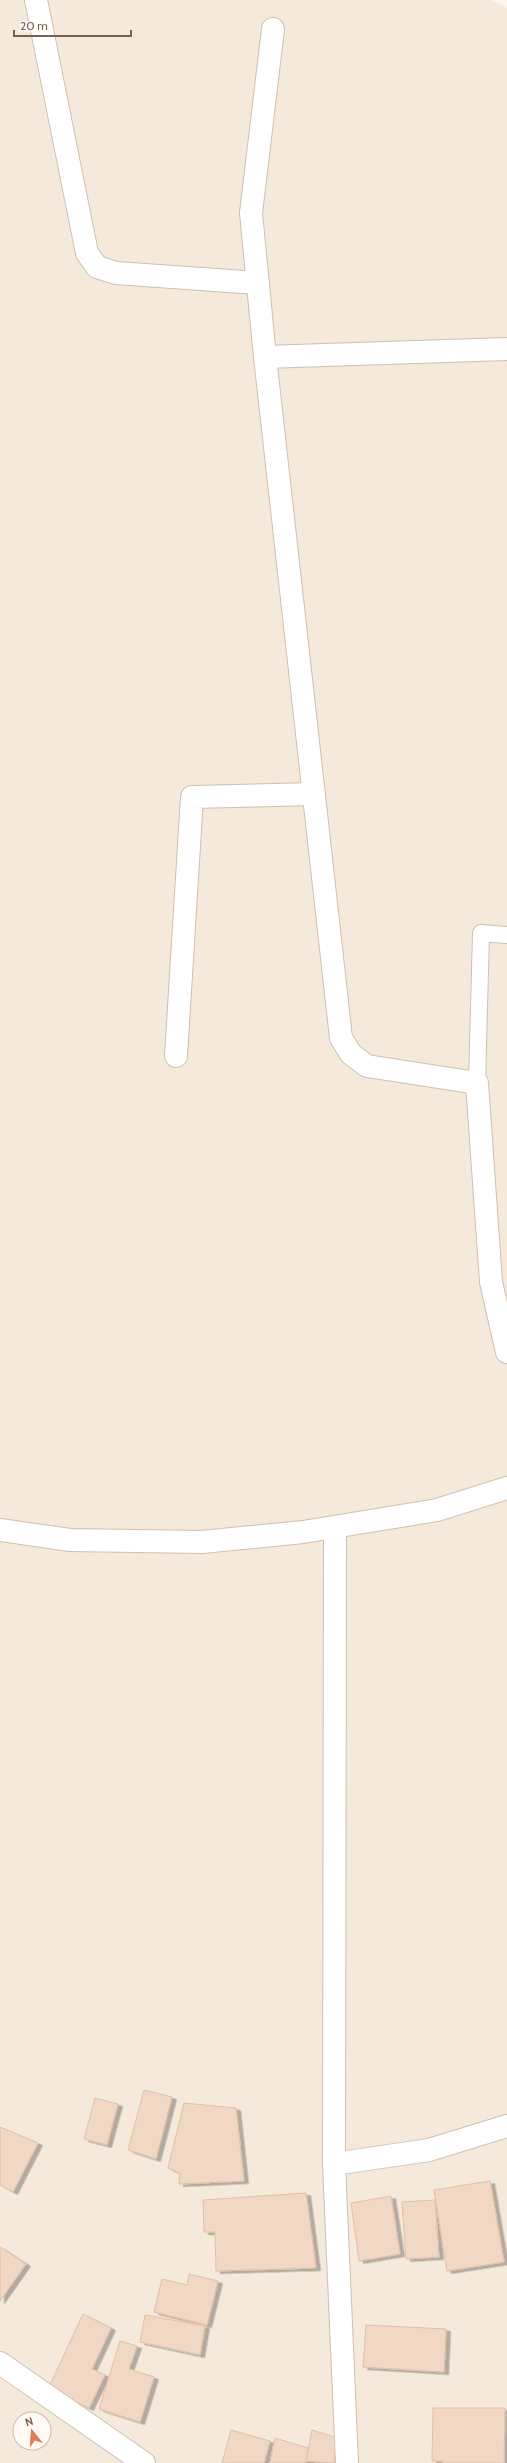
<svg xmlns="http://www.w3.org/2000/svg" width="507" height="2463" font-family="Cabin,sans-serif">
  <style>
    .residential { fill: #f4e9db; fill-rule: evenodd }
    .building { fill: #f1d8c4; stroke: #e3bfa5; filter: url(#shadow) }
    .lines { fill: none; stroke-linecap: round; stroke-linejoin: round }
    .lane-casing { stroke: #cfc0b1; stroke-width: 18 }
    .street-casing { stroke: #cfc0b1; stroke-width: 24 }
    .secondary-casing { stroke: #d2c0af; stroke-width: 24 }
    .lane { stroke: #fff; stroke-width: 16 }
    .street { stroke: #fff; stroke-width: 22 }
    .secondary { stroke: #fff; stroke-width: 22 }
  </style>
  <defs>
    <filter id="shadow"><feDropShadow dx="4.5" dy="2.5" stdDeviation="0" flood-color="#0004"/></filter>
  </defs>
  <rect width="100%" height="100%" fill="#fcf7ec"/>
  <path class="residential" d="M0,0H491L507,8V2463H0ZM20,2419H44V2443H20Z"/>
  <g class="building">
    <path d="M144,2090L172,2097L156,2159L128,2150Z"/>
    <path d="M95,2098L118,2104L107,2145L84,2139Z"/>
    <path d="M184,2103L236,2108L244,2181L179,2184L180,2173L168,2168Z"/>
    <path d="M0,2127L38,2143L13,2192L0,2185Z"/>
    <path d="M490,2181L504,2262L447,2271L434,2190Z"/>
    <path d="M306,2193L316,2268L216,2271L215,2232H204L203,2200Z"/>
    <path d="M391,2196L400,2254L359,2261L351,2203Z"/>
    <path d="M435,2200L439,2257L406,2259L402,2202Z"/>
    <path d="M0,2247L26,2264L0,2301Z"/>
    <path d="M189,2274L218,2281L207,2325L154,2312L162,2279L187,2285Z"/>
    <path d="M83,2314L111,2328L92,2369L105,2375L89,2408L48,2389Z"/>
    <path d="M145,2315L205,2326L200,2355L140,2342Z"/>
    <path d="M366,2325L446,2329L444,2372L363,2367Z"/>
    <path d="M120,2341L137,2346L129,2369L154,2377L140,2422L99,2409Z"/>
    <path d="M433,2408H505L504,2463H443V2461H432Z"/>
    <path d="M231,2430L270,2441L264,2463H222Z"/>
    <path d="M312,2430L338,2438L334,2463L306,2461Z"/>
    <path d="M275,2438L308,2448L306,2463H270Z"/>
  </g>
  <g class="lines">
    <g class="lane-casing">
      <path id="lane" d="M477,1083L481,933L507,935"/>
    </g>
    <g class="street-casing">
      <g id="street">
        <path d="M36,0L87,253L97,267L116,273L258,283"/>
        <path d="M273,29L251,213L265,357L341,1038L351,1054L367,1066L477,1083L491,1282L507,1352"/>
        <path d="M265,357L507,349"/>
        <path d="M176,1056L192,797L314,794"/>
        <path d="M335,1527L334,2164L347,2463"/>
        <path d="M334,2164L429,2150L507,2126"/>
        <path d="M0,2363L144,2463"/>
      </g>
    </g>
    <g class="secondary-casing">
      <path id="secondary" d="M0,1530L70,1540L202,1542L303,1532L437,1510L507,1488"/>
    </g>
    <use href="#lane" class="lane"/>
    <use href="#street" class="street"/>
    <use href="#secondary" class="secondary"/>
  </g>
  <g transform="translate(32 2431) rotate(343)"><circle r="19" fill="#fffaf3" stroke="#c9bcb1"/>
  <path d="M0-3L7 15L0 10L-7 15Z" fill="#e17b56"/>
  <text y="-6" font-size="11" font-weight="bold" text-anchor="middle" fill="#785f4f">N</text>
  </g>
  <path d="M14 30v6h117v-6" fill="none" stroke="#785f4f" stroke-width="2"/>
  <text x="20" y="30" font-size="12" fill="#785f4f" stroke="#fffaf3" stroke-width="3" paint-order="stroke">20 m</text>
</svg>
